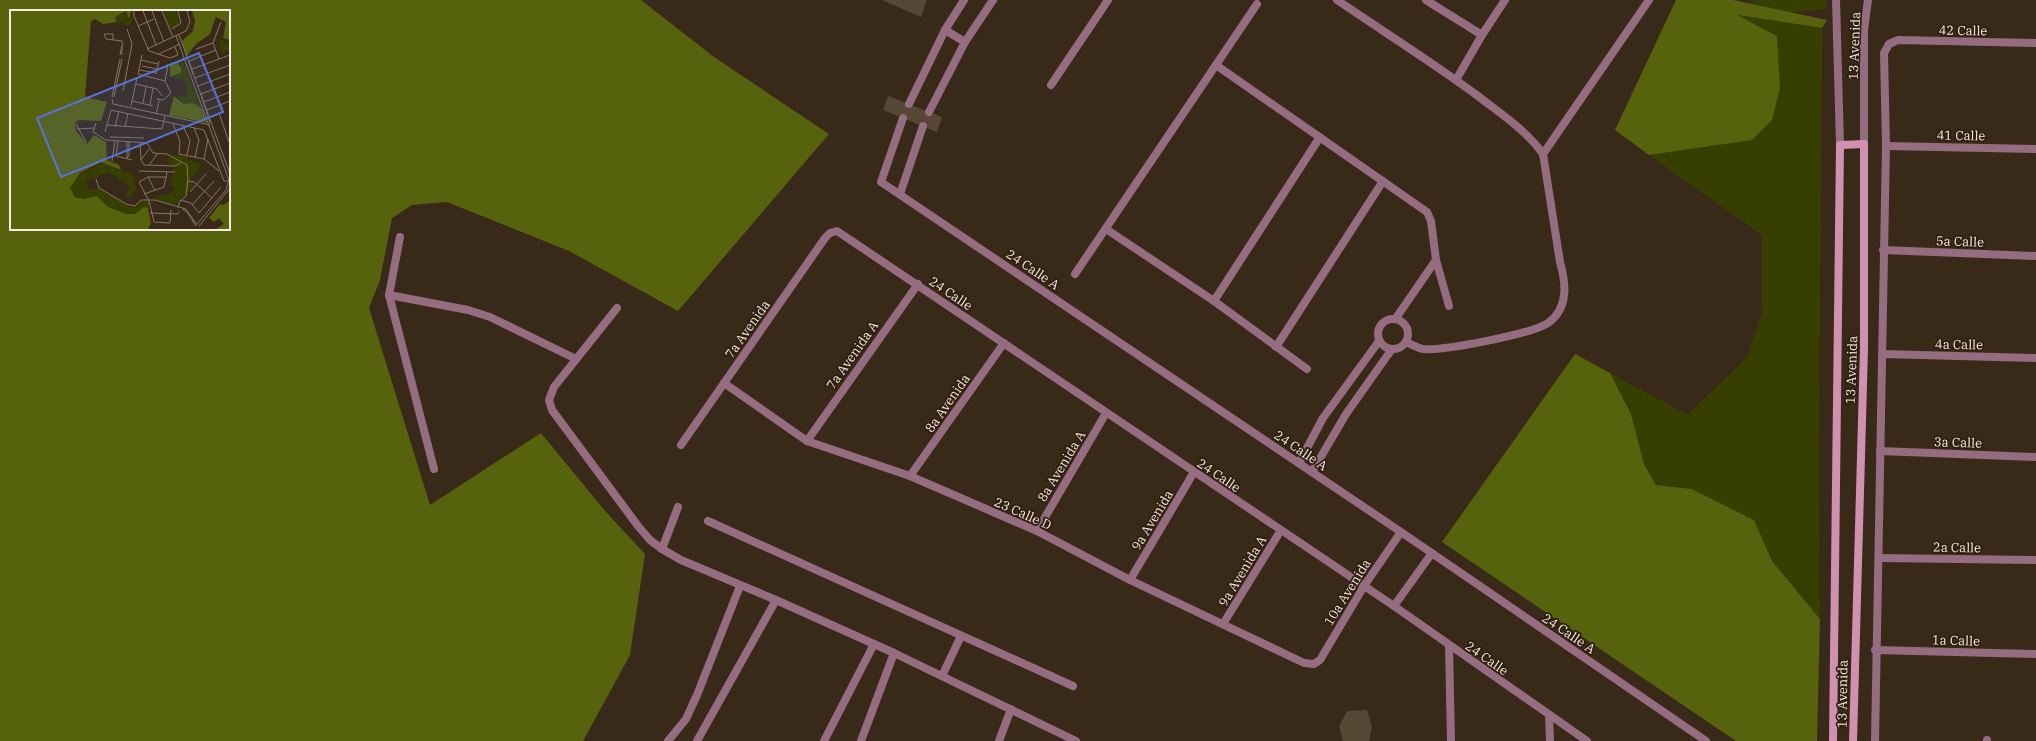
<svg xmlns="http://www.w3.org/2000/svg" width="2036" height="741" font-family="'IBM Plex Serif',serif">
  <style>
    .green { fill: #373f00 }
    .forest { fill: #57620c; fill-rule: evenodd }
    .building { fill: #574835 }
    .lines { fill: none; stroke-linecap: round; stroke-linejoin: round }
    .street-tunnel { stroke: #554636; stroke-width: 8; stroke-dasharray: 8 4; stroke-linecap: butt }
    .street { stroke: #956c80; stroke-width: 8 }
    .secondary { stroke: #d190af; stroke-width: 8 }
    .labels { text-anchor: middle; stroke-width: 3.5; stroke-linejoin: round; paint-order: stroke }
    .street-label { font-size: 13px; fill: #f5eae0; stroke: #2f1f0f }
    .inset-road { fill: none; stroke: #847668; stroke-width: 1 }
    .view { fill: #5375da; fill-opacity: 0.15; stroke: #5375da; stroke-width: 2 }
    .inset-edge { fill: none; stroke: #f5eae0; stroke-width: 2 }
  </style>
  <rect width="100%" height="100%" fill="#392918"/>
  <g class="green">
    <path d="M1750,0H1827L1825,9L1781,13L1759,9Z"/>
    <path d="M1736,15L1822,28L1819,464L1820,619L1772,561L1754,520L1692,489L1657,485L1644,464L1631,414L1610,373L1688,415L1747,357L1762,313V235L1649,155L1706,147L1780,88L1777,36Z"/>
  </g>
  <g class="forest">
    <path d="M0,0H641L714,57L829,134L678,311L569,251L447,202L412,205L392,218L380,280L369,308L430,505L541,433L606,512L645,554L630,655L583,741H0ZM11,11H229V229H11Z"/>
    <path d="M1676,0H1733L1827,20L1822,28L1737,15L1777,36L1780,88L1772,120L1752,140L1649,155L1615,130Z"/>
    <path d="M1575,354L1610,373L1631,414L1644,464L1656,485L1692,489L1754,520L1772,561L1820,619L1817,741H1736L1442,542Z"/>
  </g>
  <g class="building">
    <path d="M882,0H927L921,17Z"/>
    <path d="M888,96L942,117L937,132L883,110Z"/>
    <path d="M1367,710L1372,727L1369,741H1343L1339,726L1347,711Z"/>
  </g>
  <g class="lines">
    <g class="street-tunnel">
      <path d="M903,118L909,104"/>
      <path d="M923,126L929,112"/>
    </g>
    <g class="street">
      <path d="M1337,0C1384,32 1432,62 1478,96C1501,114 1526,130 1543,154"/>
      <path d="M1426,0L1482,35"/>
      <path d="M1836,0L1840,145"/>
      <path d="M945,30L965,42"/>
      <path d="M1216,65L1427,212L1431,221L1436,260L1449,306"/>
      <path d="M1456,80L1482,35L1505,0"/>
      <path d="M1051,85L1108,0"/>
      <path d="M909,104L945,30L964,0"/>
      <path d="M929,112L965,42L993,0"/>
      <path d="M903,118L881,182L1401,532L1706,741"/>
      <path d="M1864,144V30L1868,0"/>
      <path d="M1886,146L2036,149"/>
      <path d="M900,194L923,126"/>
      <path d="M1106,229L1214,301L1307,369"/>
      <path d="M400,237L389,295L434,469"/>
      <path d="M1883,250L2036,256"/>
      <path d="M1075,274L1257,4"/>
      <path d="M389,295L468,310L490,317L576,359"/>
      <path d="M1214,301L1320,137"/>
      <path d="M617,308L554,387L549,400L552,410L638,526L650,540L662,549L681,560L776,600L894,653L1076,741"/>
      <path d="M1396,318L1436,260"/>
      <circle cx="1393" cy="334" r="15"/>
      <path d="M1406,342C1411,344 1418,348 1423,349C1443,351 1532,334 1548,323C1569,308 1566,283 1560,262L1543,154L1649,0"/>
      <path d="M1276,347L1383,181"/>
      <path d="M1882,354L2036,358"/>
      <path d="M724,383L807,441L910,476L1037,531L1130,580L1304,663L1314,664L1320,660L1364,586L1401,532"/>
      <path d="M807,441L918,284"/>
      <path d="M681,445L825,238L830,233L837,231L1394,606L1587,741"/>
      <path d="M1880,451L2036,457"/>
      <path d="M1299,463L1323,418L1379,341"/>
      <path d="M1312,472L1346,414L1392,349"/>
      <path d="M910,476L1004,343"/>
      <path d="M708,521L1073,686"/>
      <path d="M1037,531L1106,413"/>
      <path d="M662,549L678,507"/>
      <path d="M1879,558L2036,560"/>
      <path d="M1130,580L1194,472"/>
      <path d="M1394,606L1432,553"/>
      <path d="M1223,624L1281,530"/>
      <path d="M1449,646L1451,741"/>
      <path d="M1875,650L2036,654"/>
      <path d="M942,676L961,636"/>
      <path d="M1549,715L1550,741"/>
      <path d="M668,741L686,719L697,695L740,586"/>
      <path d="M697,741L776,600"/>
      <path d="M824,741L874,644"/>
      <path d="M861,741L894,653"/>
      <path d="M999,741L1011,709"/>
      <path d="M1875,741L1886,146L1884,53L1889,44L1898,40L2036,43"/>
      <path d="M1987,741V740"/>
    </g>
    <path class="secondary" d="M1833,741L1840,145L1864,144V349L1853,741"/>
  </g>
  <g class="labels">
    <g class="street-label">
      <text transform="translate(1963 30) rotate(1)" y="5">42 Calle</text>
      <text transform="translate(1854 46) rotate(-88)" y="5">13 Avenida</text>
      <text transform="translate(1961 135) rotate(1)" y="5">41 Calle</text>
      <text transform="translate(1960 241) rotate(2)" y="5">5a Calle</text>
      <text transform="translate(1033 269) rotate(34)" y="5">24 Calle A</text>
      <text transform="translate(951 293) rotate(34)" y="5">24 Calle</text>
      <text transform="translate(747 329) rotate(-55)" y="5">7a Avenida</text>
      <text transform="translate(1959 344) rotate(1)" y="5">4a Calle</text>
      <text transform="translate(852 355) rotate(-55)" y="5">7a Avenida A</text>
      <text transform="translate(1851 370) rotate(-88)" y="5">13 Avenida</text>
      <text transform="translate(947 403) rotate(-55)" y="5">8a Avenida</text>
      <text transform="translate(1958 442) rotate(2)" y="5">3a Calle</text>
      <text transform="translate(1301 450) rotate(34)" y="5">24 Calle A</text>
      <text transform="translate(1061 466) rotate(-59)" y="5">8a Avenida A</text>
      <text transform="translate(1219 475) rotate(34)" y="5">24 Calle</text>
      <text transform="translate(1023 513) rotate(24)" y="5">23 Calle D</text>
      <text transform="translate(1152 520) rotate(-59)" y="5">9a Avenida</text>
      <text transform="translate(1957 547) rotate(1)" y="5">2a Calle</text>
      <text transform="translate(1242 571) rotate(-59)" y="5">9a Avenida A</text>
      <text transform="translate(1347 592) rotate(-58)" y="5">10a Avenida</text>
      <text transform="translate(1569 633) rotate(34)" y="5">24 Calle A</text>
      <text transform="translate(1956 640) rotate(2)" y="5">1a Calle</text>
      <text transform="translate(1487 658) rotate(35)" y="5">24 Calle</text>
      <text transform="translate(1842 694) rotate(-89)" y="5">13 Avenida</text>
    </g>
  </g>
  <g transform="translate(10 10)">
    <rect width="220" height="220" fill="#392918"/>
    <path d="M116,1L118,8H121L123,1V11L117,16L113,13L117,9L109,14L105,7ZM154,1H167L169,15L160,19ZM211,29L220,34V39L213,42V45L209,33ZM173,52L192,99L174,94L167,86L175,87L177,81L175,70L163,68L171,63L165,54ZM159,144L176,146L178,150L192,154L180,171L185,176L169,189L167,196L143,188L152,184L156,186L165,179L161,174L164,157L158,156ZM94,152L105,159L120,163L124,168L126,180L119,188L115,185L121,176L98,162L95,165L90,163L87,168L76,170L79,181L88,178L122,198L130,192L139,191V197L122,205L98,197L89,187L74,189L62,185L60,175L67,166Z" fill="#373f00"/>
    <path d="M0,1H121L119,9L116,1L105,7L107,12L93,14L85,9L81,11L75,87L97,92L91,111L69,110L65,113L66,121L77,134L84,125L96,132L97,150L109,155L111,160L91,152L70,163L60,178L65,187L74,189L87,186L98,197L117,204H125L134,197L138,198L141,213L138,219H0ZM182,1H220V30L213,28L216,12L206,7L200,24L186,34L176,47L172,31L183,21L185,11ZM173,51L167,53L171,58V63L160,67V53ZM164,86L174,94L183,93L192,99L197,113L159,105ZM220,191V219H206L214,214L209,208L204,212L199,208L210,194L213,195Z" fill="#57620c"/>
    <path class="inset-road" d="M124,1V6L139,41L160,48L168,45L165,37M133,1L146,35M142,1L154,32M152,1L163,27M128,16L144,9M162,19L171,13L168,1M169,25L220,164M166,26L219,170L216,180L187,214M103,30V24H94L96,29L112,31L113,35M137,39L176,21L180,12L177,1M186,39L203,33M149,44L170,34M110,45L112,35V45M209,49L203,33L211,12M131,50L148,54M132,56L147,59M182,59L220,45M129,60L146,63M128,64L155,71M128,64L132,45M146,64L149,51M183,64L179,51L206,40M185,68L220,55M126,74L147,79L152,86M188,76L220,64M113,81L122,34L117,19M191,84L200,113M191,84L220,73M102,87L110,49M104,87L112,49M102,89L103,94L200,115M150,90L147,89L153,90L161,83L155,71L158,54M122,91L143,96M194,92L220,82M133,93L136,77M140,95L143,78M121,96L127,68M197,100L220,91M209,103L219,132M146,104L149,91M86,113L83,122L96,130L137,133L143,143L157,144L177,155L178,170M66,114L76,132M163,114L170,131L169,144L194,149L209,161M97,115L152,119L155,106M173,116L180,131L177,145M105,117L109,101M115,117L118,103M184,118L189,130L185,147M67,119L84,118M95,122L101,100L194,120L214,171H219M100,127L134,128M108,131L106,146L122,150M130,132L131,150L134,155L165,156L171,153M117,148L119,146V131M117,148V131M194,149L198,129M131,150L139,139M102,151L105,131M139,155L148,143M129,161L165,162M138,167L145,181M157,167H138L129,172L139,191L144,212L160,213L161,200M86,169L89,178L116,194L125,196L131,190H145L176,199L187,215M179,171L184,172L202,188M180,182L196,164M134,184L154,177L157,162M170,190L181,193L189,203L211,177M182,195L204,171M168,198L170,191L176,186L178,170L177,173M172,199L177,202L186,216M140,203L168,204L169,202M189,216L220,178"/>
    <path class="view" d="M189,43L213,102L51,167L27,108Z"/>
    <rect width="220" height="220" class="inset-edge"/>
  </g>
</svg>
